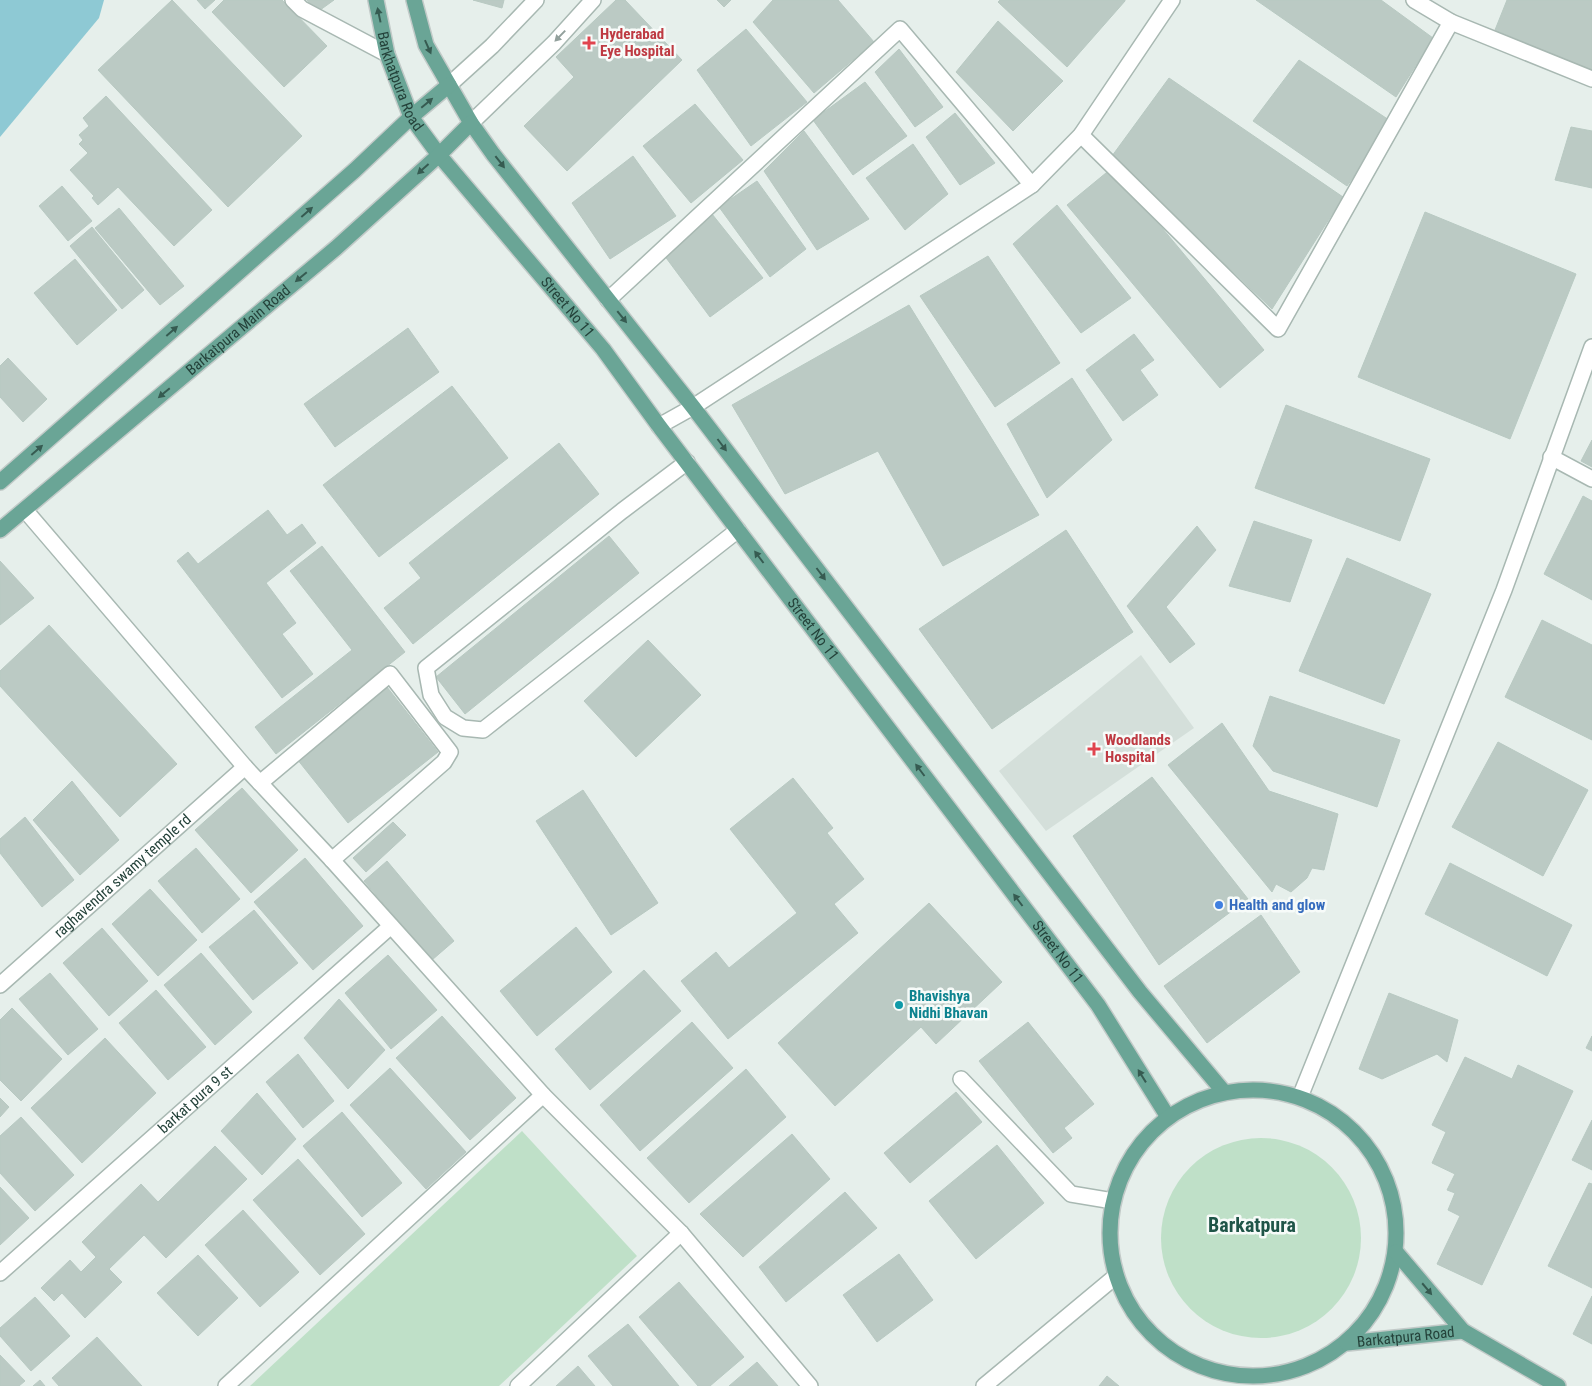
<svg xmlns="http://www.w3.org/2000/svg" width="1592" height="1386" font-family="'Roboto Condensed',sans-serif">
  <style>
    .built { fill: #d4dfda }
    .green { fill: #bfe0c8 }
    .water { fill: #8ec9d4 }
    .building { fill: #bbcac4; stroke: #b8c9c2 }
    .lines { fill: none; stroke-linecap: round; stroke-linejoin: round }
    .minor-casing { stroke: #a8b8b2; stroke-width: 18 }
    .major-casing { stroke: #c2cac8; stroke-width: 18 }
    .minor { stroke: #fff; stroke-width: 15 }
    .major { stroke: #6aa596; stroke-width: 15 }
    .oneway { fill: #365b51 }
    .oneway2 { fill: #92a09c }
    .health-dot { fill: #e0444e; stroke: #f7fbf9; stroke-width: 2 }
    .shop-dot { fill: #3f7fe0; stroke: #f7fbf9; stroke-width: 2 }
    .culture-dot { fill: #0f9aa8; stroke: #f7fbf9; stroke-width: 2 }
    .labels { text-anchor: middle; stroke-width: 5; stroke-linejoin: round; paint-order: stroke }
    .health-label { font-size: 15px; font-weight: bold; fill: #be3a42; stroke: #f7fbf9; text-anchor: start }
    .street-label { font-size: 15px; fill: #24423a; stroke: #f7fbf9 }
    .shop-label { font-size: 15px; font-weight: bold; fill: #366cbe; stroke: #f7fbf9; text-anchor: start }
    .culture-label { font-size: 15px; font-weight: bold; fill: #0d838f; stroke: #f7fbf9; text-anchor: start }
    .district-label { font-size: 20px; font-weight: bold; fill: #1f5548; stroke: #f7fbf9 }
  </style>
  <rect width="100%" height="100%" fill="#e6efeb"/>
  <path class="built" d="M1141,655L1194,728L1046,831L999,771Z"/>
  <g class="green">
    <path d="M522,1131L637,1256L499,1386H250Z"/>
    <circle cx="1261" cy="1238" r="100"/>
  </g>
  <path class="water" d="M0,0H104L99,18L0,137Z"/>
  <g class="building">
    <path d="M172,0L302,136L228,207L98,70Z"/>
    <path d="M197,0H215L205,9Z"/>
    <path d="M224,0H282L327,46L284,87L212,12Z"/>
    <path d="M307,0H334L316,13Z"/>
    <path d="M473,0H504L502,8Z"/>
    <path d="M616,0H625L682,60L567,171L524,126L574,77L556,57Z"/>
    <path d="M717,0H731L724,7Z"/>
    <path d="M773,0H838L874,42L814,93L753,22Z"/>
    <path d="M1000,0H1125V1L1067,67L998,2Z"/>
    <path d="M1256,0H1381L1433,38L1396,97Z"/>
    <path d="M1507,0H1592V71L1495,30Z"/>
    <path d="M998,21L1063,81L1013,131L956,72Z"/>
    <path d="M746,29L807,102L751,146L697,70Z"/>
    <path d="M899,49L943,107L915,127L875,72Z"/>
    <path d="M1299,60L1392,122L1347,186L1253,121Z"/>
    <path d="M1169,78L1343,197L1272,309L1112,156Z"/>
    <path d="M865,82L907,136L853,175L813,120Z"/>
    <path d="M106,96L212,210L174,246L118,187L98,205L92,198L94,196L70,170L88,153L79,144L83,140L79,135L89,126L83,118Z"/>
    <path d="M695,104L743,160L691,203L643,146Z"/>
    <path d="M955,113L995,163L960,185L926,137Z"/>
    <path d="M1571,127L1592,131V188L1555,180Z"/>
    <path d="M804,131L869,219L817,250L764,171Z"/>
    <path d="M913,144L948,194L905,230L866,178Z"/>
    <path d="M633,156L676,216L610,259L572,203Z"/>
    <path d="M1112,168L1264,350L1220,388L1067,205Z"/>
    <path d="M757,181L806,249L770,277L719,207Z"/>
    <path d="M62,186L92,221L68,241L39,206Z"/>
    <path d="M1057,205L1131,298L1081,333L1013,244Z"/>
    <path d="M119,208L184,286L160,305L95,228Z"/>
    <path d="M1425,212L1576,274L1510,439L1358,377Z"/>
    <path d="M712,214L763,278L710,317L664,255Z"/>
    <path d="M92,227L144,290L122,309L70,246Z"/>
    <path d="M988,256L1060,363L995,407L920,296Z"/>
    <path d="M75,259L117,310L77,345L34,293Z"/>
    <path d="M909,305L1039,515L943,566L878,451L785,494L732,405Z"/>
    <path d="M408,328L439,372L335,447L304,404Z"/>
    <path d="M1134,334L1154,360L1140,370L1158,395L1123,421L1086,370Z"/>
    <path d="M8,358L47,399L23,422L0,397V366Z"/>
    <path d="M1072,378L1112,440L1047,498L1007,424Z"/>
    <path d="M452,386L508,458L379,557L323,485Z"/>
    <path d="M1286,405L1430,459L1400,541L1255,488Z"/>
    <path d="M1592,440V467L1581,461Z"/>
    <path d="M559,443L599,494L413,644L384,608L421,578L409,563Z"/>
    <path d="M1583,496L1592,501V600L1544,574Z"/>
    <path d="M268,510L287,535L302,524L316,543L266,583L296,623L282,634L313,674L282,698L177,561L188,552L198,564Z"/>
    <path d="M1254,521L1312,540L1290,602L1229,586Z"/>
    <path d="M1197,526L1216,550L1166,607L1195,644L1170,663L1127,606Z"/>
    <path d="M1066,530L1133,632L992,729L919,629Z"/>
    <path d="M609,536L639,573L465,714L436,677Z"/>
    <path d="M322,546L405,652L276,754L255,727L352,650L290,571Z"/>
    <path d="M1347,558L1431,594L1384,704L1299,671Z"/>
    <path d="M0,561L34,598L0,625Z"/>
    <path d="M1542,620L1592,645V740L1505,697Z"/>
    <path d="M49,625L177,764L120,817L0,686V671Z"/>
    <path d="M648,640L701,695L636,757L584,701Z"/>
    <path d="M387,687L438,752L348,823L297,759Z"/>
    <path d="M1270,696L1400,740L1377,807L1273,771L1253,746Z"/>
    <path d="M1222,723L1269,791L1338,814L1324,870L1312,868L1307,878L1291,892L1276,884L1272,892L1168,765Z"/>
    <path d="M1498,742L1588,790L1543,876L1452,827Z"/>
    <path d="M1152,777L1248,899L1159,965L1073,836Z"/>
    <path d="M793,778L833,828L827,833L864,879L834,904L858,933L728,1039L681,981L716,952L729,968L797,913L730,829Z"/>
    <path d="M72,781L119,840L80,875L33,820Z"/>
    <path d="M242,788L298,850L251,893L195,830Z"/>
    <path d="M583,790L658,903L611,935L536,821Z"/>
    <path d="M25,817L74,880L42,907L0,853V839Z"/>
    <path d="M393,822L406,835L366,872L353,858Z"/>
    <path d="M196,848L240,899L202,933L158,881Z"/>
    <path d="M305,858L363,926L313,970L254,902Z"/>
    <path d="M387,861L454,941L432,960L364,881Z"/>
    <path d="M1450,863L1572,925L1547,976L1425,914Z"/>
    <path d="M150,889L197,940L158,976L112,924Z"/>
    <path d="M929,903L1002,982L936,1044L921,1027L835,1106L778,1043Z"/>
    <path d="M254,910L298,963L253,1000L209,947Z"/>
    <path d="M1261,915L1300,972L1207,1043L1164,986Z"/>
    <path d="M576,927L612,972L537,1036L500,991Z"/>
    <path d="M102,928L148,981L109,1016L63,963Z"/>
    <path d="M201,953L252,1012L215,1045L164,985Z"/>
    <path d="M388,955L437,1010L391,1049L345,993Z"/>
    <path d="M644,970L681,1011L590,1090L555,1049Z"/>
    <path d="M50,973L98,1029L68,1055L19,999Z"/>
    <path d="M156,990L206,1047L168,1080L119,1023Z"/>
    <path d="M1389,993L1458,1020L1447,1062L1437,1054L1382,1079L1359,1069Z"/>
    <path d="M339,999L385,1050L348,1089L304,1038Z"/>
    <path d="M12,1008L62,1059L21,1101L0,1080V1020Z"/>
    <path d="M442,1016L516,1098L470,1140L396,1058Z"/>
    <path d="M692,1022L733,1068L640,1151L600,1105Z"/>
    <path d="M1028,1022L1094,1104L1064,1128L1072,1138L1053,1153L979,1061Z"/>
    <path d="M1592,1036V1051L1586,1048Z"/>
    <path d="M105,1038L156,1093L82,1163L31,1108Z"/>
    <path d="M298,1054L334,1101L303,1128L266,1082Z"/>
    <path d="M1465,1057L1512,1079L1518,1065L1573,1091L1482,1285L1437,1264L1460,1216L1448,1210L1455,1193L1447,1190L1455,1174L1432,1163L1446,1132L1432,1125Z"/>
    <path d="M390,1068L466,1152L426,1189L350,1105Z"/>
    <path d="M746,1069L786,1117L689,1203L647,1158Z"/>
    <path d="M956,1092L982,1122L910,1183L884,1153Z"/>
    <path d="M257,1093L296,1139L262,1175L221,1131Z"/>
    <path d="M0,1098L9,1107L0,1117Z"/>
    <path d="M342,1112L402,1183L362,1217L303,1146Z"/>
    <path d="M21,1117L74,1175L35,1211L0,1173V1136Z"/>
    <path d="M1592,1120V1170L1572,1160Z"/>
    <path d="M792,1134L830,1179L743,1257L700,1214Z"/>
    <path d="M997,1145L1044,1203L976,1259L929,1201Z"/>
    <path d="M215,1146L247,1179L166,1258L144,1235L109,1269L122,1282L85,1318L62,1293L54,1301L41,1288L70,1260L81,1272L96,1257L82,1242L141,1184L158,1202Z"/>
    <path d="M298,1159L365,1234L320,1275L253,1200Z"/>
    <path d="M1589,1183L1592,1184V1288L1548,1266Z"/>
    <path d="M0,1187L29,1218L0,1245Z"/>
    <path d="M845,1192L877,1228L786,1302L759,1267Z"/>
    <path d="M243,1210L299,1272L260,1307L205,1245Z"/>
    <path d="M899,1254L933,1300L877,1342L843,1295Z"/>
    <path d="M198,1255L238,1298L198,1336L157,1293Z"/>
    <path d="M679,1282L744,1357L710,1386H698L639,1317Z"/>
    <path d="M1592,1296V1344L1573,1334Z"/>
    <path d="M35,1297L70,1336L31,1371L0,1336V1328Z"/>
    <path d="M628,1324L679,1386H613L588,1356Z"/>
    <path d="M97,1337L142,1386H59L52,1378Z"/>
    <path d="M0,1355L25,1381L19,1386H0Z"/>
    <path d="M757,1362L778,1386H729Z"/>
    <path d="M578,1366L595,1386H556Z"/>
    <path d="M1107,1376L1119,1386H1099Z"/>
    <path d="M40,1380L45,1386H33Z"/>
  </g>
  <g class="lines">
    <g class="minor-casing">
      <g id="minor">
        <path d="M293,0L302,9L387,54"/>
        <path d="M1414,0L1451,22L1592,79"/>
        <path d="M449,85L492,46L536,0"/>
        <path d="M471,123L554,43L593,0"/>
        <path d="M1081,135L1278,329L1451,22"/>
        <path d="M608,300L900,29L1032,185"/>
        <path d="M659,426L693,407L1032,185L1081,135L1172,0"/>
        <path d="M1551,457L1592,479"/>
        <path d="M687,462L622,511L426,668L431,695L445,717L463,728L483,730L738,530"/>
        <path d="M25,510L245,767L332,860L543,1095L681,1233L810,1386"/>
        <path d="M260,783L390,674L450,752L444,762L332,860"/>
        <path id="s1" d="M0,985L245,767"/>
        <path d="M961,1079L1071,1194L1113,1201"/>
        <path d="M1300,1097L1504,590L1592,347"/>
        <path id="s2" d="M0,1273L391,926"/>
        <path d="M226,1386L543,1095"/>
        <path d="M518,1386L681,1233"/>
        <path d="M984,1386L1116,1276"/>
      </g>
    </g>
    <g class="major-casing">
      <g id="major">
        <path id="s3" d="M376,0L387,54L411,117L439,155L603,349L659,426L1098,1005L1168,1117"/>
        <path d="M414,0L426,45L471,123L493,154L693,407L1140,992L1224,1092"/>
        <path d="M0,482L355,170L411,117L449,85"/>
        <path id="s4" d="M0,530L336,248L439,155L471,123"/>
        <circle cx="1253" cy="1233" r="143"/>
        <path d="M1396,1252L1463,1331L1558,1386"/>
        <path id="s5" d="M1347,1343L1463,1331"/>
      </g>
    </g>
    <use href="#minor" class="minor"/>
    <use href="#major" class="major"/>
  </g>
  <defs><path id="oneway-solid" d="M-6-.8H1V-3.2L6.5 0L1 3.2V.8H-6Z" transform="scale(1.25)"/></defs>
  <g class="oneway">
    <use href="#oneway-solid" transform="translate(379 15) rotate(-102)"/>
    <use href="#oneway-solid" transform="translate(428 47) rotate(66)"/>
    <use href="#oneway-solid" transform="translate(427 103) rotate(-40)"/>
    <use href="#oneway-solid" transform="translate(500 162) rotate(52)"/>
    <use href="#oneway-solid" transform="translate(423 169) rotate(138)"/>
    <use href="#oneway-solid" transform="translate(307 212) rotate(-41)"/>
    <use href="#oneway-solid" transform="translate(301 277) rotate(140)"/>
    <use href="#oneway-solid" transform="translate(622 317) rotate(51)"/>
    <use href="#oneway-solid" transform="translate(172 331) rotate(-41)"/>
    <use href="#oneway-solid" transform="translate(164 393) rotate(140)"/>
    <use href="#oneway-solid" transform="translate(722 445) rotate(53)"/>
    <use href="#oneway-solid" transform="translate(37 450) rotate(-41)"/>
    <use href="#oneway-solid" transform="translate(759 557) rotate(-127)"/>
    <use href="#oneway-solid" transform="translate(821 574) rotate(53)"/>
    <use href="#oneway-solid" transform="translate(920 770) rotate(-127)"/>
    <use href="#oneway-solid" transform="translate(1018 900) rotate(-127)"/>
    <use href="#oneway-solid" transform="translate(1142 1076) rotate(-122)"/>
    <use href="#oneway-solid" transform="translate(1427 1289) rotate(50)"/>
  </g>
  <use class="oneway2" href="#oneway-solid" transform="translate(560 36) rotate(134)"/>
  <g class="health-dot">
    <path d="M586.5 35.5h5v5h5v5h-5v5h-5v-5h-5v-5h5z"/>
    <path d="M1091.5 741.5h5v5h5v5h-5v5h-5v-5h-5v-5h5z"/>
  </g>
  <circle class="shop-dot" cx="1219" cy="905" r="5"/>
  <circle class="culture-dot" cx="899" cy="1005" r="5"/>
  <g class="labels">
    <g class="health-label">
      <text x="600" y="39">Hyderabad<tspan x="600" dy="17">Eye Hospital</tspan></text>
      <text x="1105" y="745">Woodlands<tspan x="1105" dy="17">Hospital</tspan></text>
    </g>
    <g class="street-label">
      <text dy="5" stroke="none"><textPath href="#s3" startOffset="85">Barkhatpura Road</textPath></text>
      <text dy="5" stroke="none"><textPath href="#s3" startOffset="369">Street No 11</textPath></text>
      <text dy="5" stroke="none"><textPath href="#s4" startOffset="311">Barkatpura Main Road</textPath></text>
      <text dy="5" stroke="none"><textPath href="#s3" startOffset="774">Street No 11</textPath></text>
      <text dy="5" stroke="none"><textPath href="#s1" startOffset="164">raghavendra swamy temple rd</textPath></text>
      <text dy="5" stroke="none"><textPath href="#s3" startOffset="1179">Street No 11</textPath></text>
      <text dy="5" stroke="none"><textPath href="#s2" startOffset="261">barkat pura 9 st</textPath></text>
      <text dy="5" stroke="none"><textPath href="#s5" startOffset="59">Barkatpura Road</textPath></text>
    </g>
    <g class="shop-label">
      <text x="1229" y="910">Health and glow</text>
    </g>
    <g class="culture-label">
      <text x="909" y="1001">Bhavishya<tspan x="909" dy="17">Nidhi Bhavan</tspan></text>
    </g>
    <g class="district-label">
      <text x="1252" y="1232">Barkatpura</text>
    </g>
  </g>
</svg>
